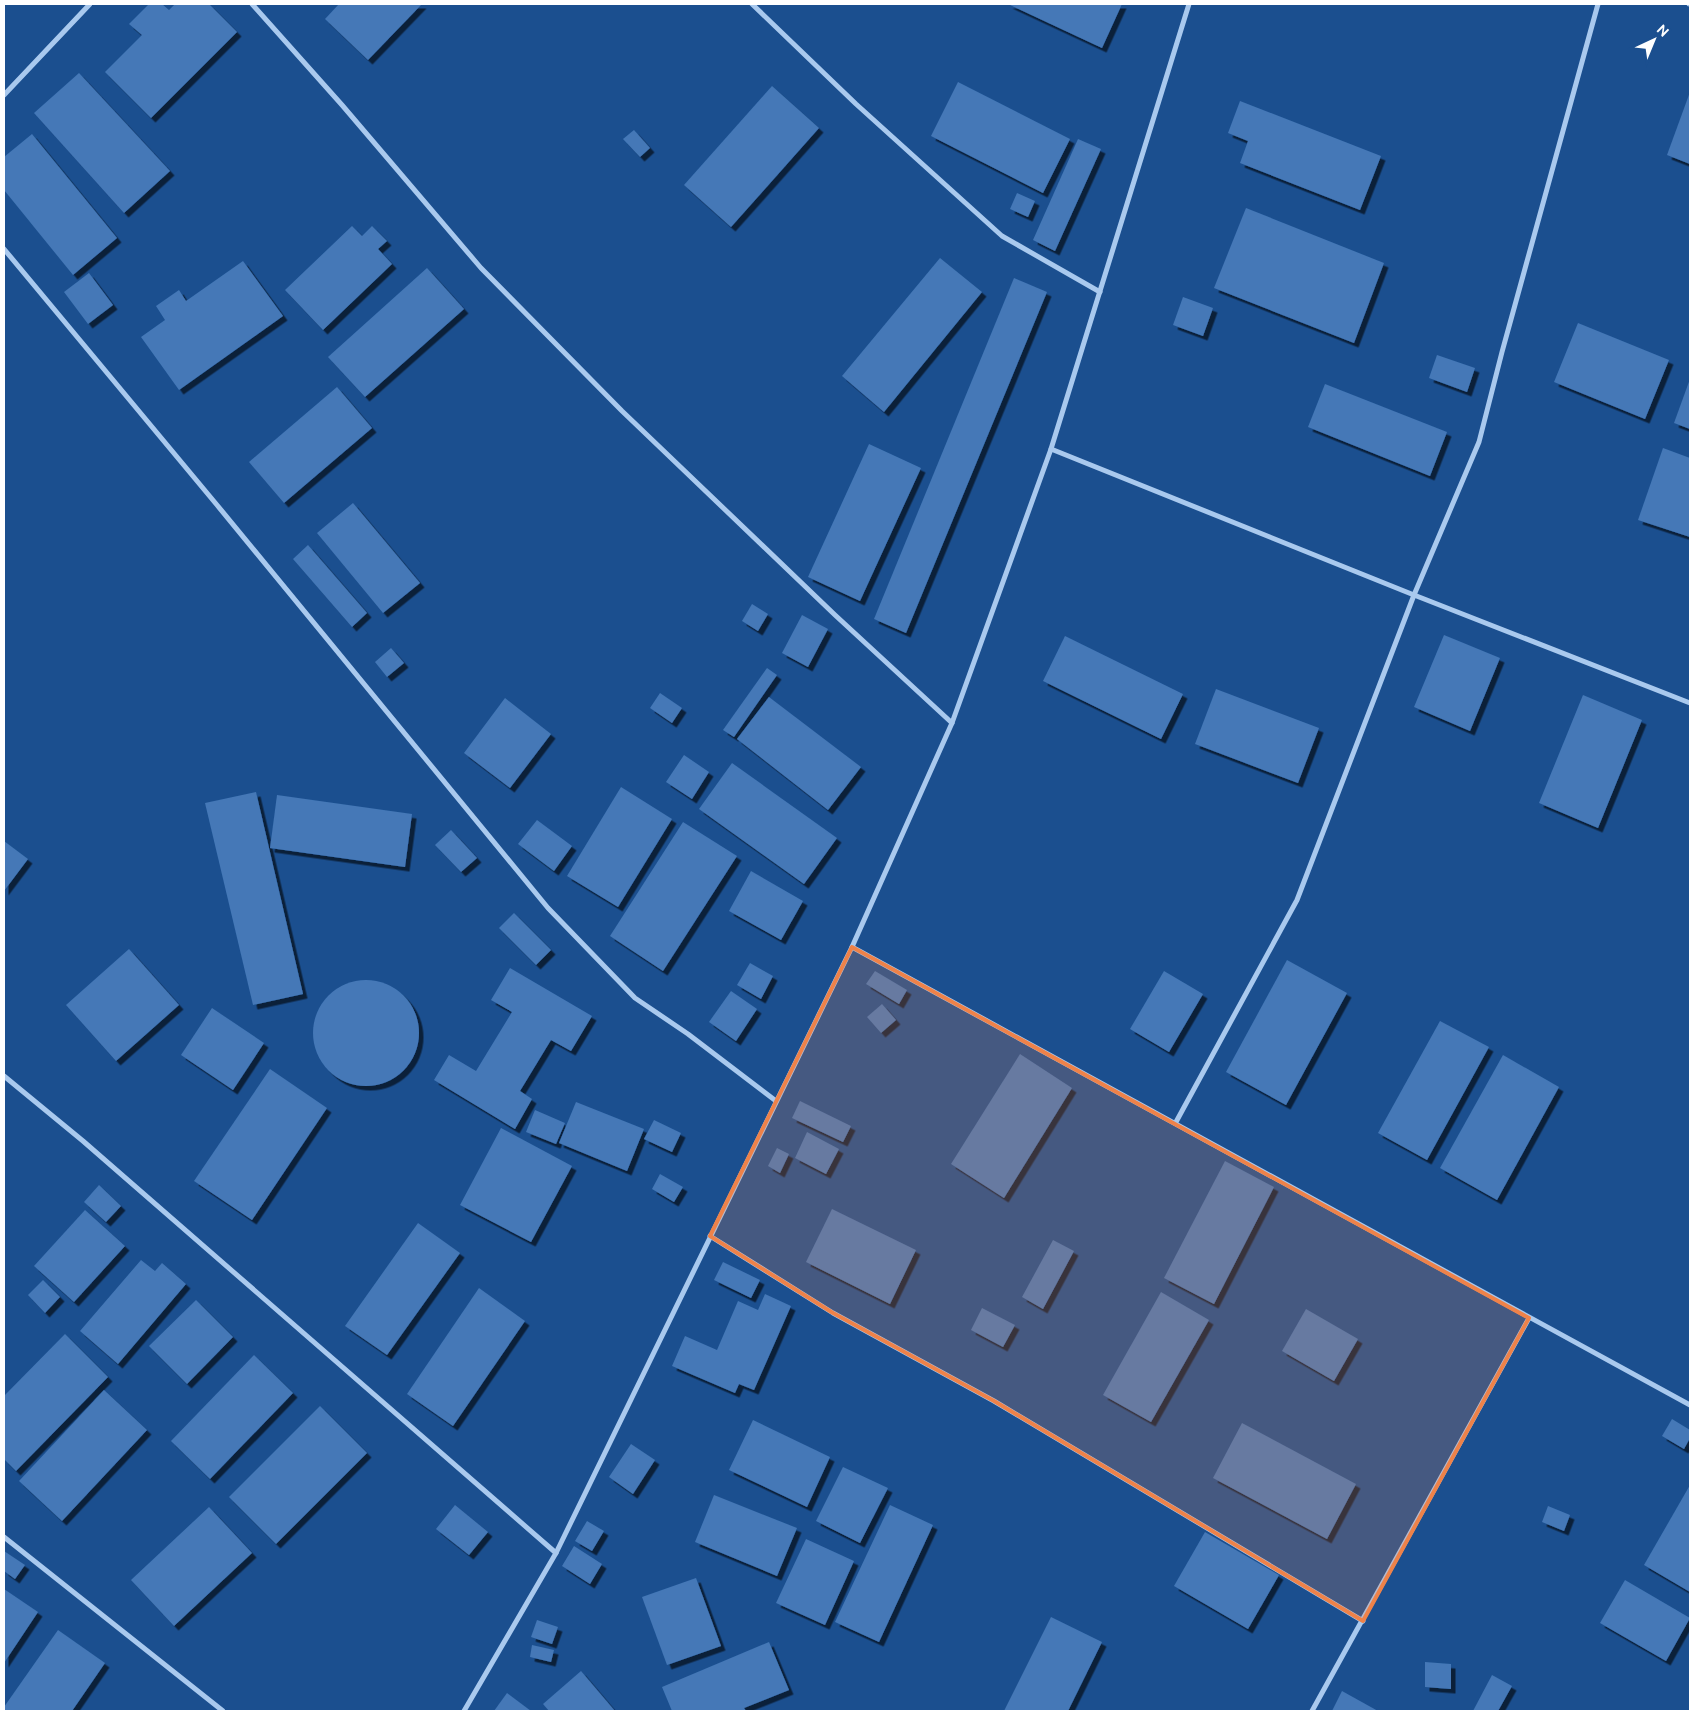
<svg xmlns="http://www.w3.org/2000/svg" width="1694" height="1715" font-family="Ubuntu,sans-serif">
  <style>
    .building { fill: #4478b7; filter: url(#shadow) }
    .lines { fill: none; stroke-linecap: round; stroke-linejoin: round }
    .minor { stroke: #a9c9ee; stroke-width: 5 }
    .marked { fill: #ee8249; fill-opacity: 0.2; stroke: #ee8249; stroke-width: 4; stroke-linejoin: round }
  </style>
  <defs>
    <filter id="shadow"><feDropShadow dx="4.5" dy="4.5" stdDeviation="0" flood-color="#0009"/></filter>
  </defs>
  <rect width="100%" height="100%" fill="#1b4f8f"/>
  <g class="building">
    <path d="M149,4H162L169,10L175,4H209L237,32L151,118L105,72L142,35L129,24Z"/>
    <path d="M339,4H422L368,60L325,19Z"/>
    <path d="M1008,4H1122L1102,48Z"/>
    <path d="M79,73L170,171L124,213L34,113Z"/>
    <path d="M958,82L1070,139L1043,193L931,136Z"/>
    <path d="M772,86L819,128L731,227L684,185Z"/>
    <path d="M1690,92V164L1667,155Z"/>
    <path d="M1240,101L1381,156L1360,210L1240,163L1248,141L1228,133Z"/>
    <path d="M634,130L650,148L640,157L623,139Z"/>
    <path d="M32,134L117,238L73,275L4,190V157Z"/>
    <path d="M1078,139L1101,149L1055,251L1033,240Z"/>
    <path d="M1017,193L1035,201L1028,217L1010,209Z"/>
    <path d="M1246,208L1384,263L1354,343L1214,288Z"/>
    <path d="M352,226L362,236L372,226L387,241L378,249L392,264L323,330L285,290Z"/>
    <path d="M940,258L982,292L884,412L842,376Z"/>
    <path d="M243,261L283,316L179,390L141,337L165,320L156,306L179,290L186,301Z"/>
    <path d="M427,268L464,309L365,397L328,357Z"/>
    <path d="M89,273L113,305L88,324L64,292Z"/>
    <path d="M1014,278L1047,292L906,633L874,619Z"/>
    <path d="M1183,297L1213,308L1203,336L1173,325Z"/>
    <path d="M1578,323L1669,360L1645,419L1554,382Z"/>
    <path d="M1437,355L1475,368L1467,392L1429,378Z"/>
    <path d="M1690,379V429L1674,423Z"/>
    <path d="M1325,384L1447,432L1430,476L1308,427Z"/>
    <path d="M337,387L372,428L284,503L249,462Z"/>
    <path d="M869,444L921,468L860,601L808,577Z"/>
    <path d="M1663,448L1690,458V537L1638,520Z"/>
    <path d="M353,503L420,583L383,613L317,533Z"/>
    <path d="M308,545L367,613L352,627L293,559Z"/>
    <path d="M752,604L768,614L758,631L742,621Z"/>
    <path d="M802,615L828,629L808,667L782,653Z"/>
    <path d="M1444,635L1500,658L1470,731L1414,707Z"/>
    <path d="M1065,636L1183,694L1161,739L1043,681Z"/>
    <path d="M391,648L404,663L387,677L375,662Z"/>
    <path d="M767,668L777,675L734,737L723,730Z"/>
    <path d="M1216,689L1319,728L1298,783L1195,744Z"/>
    <path d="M660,693L682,708L672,723L650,708Z"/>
    <path d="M1583,695L1642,720L1598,828L1539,803Z"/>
    <path d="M769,697L861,767L828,810L737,739Z"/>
    <path d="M505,698L551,734L510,788L464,753Z"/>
    <path d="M684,755L709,772L692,799L666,782Z"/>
    <path d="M732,763L837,838L804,884L699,809Z"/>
    <path d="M621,787L672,819L618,907L567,876Z"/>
    <path d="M256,792L303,994L253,1005L205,803Z"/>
    <path d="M277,795L412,814L405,867L270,848Z"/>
    <path d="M537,820L572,846L554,871L518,844Z"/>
    <path d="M683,822L737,856L663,971L610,936Z"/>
    <path d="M451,830L477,858L461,872L435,845Z"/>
    <path d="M4,841L28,859L4,891Z"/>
    <path d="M751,871L803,901L781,940L729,911Z"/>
    <path d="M514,913L551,950L536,965L499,928Z"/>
    <path d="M129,949L179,1005L116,1061L66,1005Z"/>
    <path d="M1287,960L1347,993L1286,1105L1226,1072Z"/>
    <path d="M750,963L773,976L761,999L737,985Z"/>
    <path d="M510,968L592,1016L571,1051L551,1040L520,1091L532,1099L515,1129L434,1080L449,1055L476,1071L512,1012L491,1000Z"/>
    <path d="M875,971L907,990L899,1004L866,984Z"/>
    <path d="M1164,971L1203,994L1169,1052L1130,1029Z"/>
    <circle cx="366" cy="1033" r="53"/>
    <path d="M731,991L757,1009L736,1041L709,1022Z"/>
    <path d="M882,1004L896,1020L881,1033L867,1017Z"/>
    <path d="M212,1008L264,1043L233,1090L181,1055Z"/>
    <path d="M1440,1021L1489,1047L1427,1160L1378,1133Z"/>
    <path d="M1020,1054L1072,1088L1004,1198L951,1164Z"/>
    <path d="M1503,1055L1559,1087L1497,1200L1440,1168Z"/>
    <path d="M270,1069L327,1108L252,1220L194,1181Z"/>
    <path d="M800,1101L851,1126L843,1142L792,1118Z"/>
    <path d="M576,1102L644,1129L627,1171L559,1143Z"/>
    <path d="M535,1110L565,1123L556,1144L526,1132Z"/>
    <path d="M654,1120L681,1133L672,1152L644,1139Z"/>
    <path d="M501,1128L572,1166L531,1242L460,1205Z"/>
    <path d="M807,1132L839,1149L826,1174L795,1158Z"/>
    <path d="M777,1148L789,1154L780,1173L768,1166Z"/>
    <path d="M1225,1161L1274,1187L1214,1304L1164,1278Z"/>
    <path d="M660,1174L683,1187L674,1202L652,1189Z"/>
    <path d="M99,1185L121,1206L106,1222L84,1202Z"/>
    <path d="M832,1209L916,1250L890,1304L806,1262Z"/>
    <path d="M85,1210L125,1246L74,1302L34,1266Z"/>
    <path d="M418,1223L460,1253L387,1355L345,1326Z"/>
    <path d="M1053,1240L1074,1251L1043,1309L1022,1297Z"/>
    <path d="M141,1260L155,1271L162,1263L186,1284L118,1364L80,1331Z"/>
    <path d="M723,1262L760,1280L751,1298L714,1280Z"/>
    <path d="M43,1280L60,1297L45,1313L28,1295Z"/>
    <path d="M479,1288L525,1321L453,1426L407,1394Z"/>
    <path d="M1161,1292L1209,1320L1151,1422L1103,1395Z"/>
    <path d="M765,1294L791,1306L754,1390L739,1384L735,1393L672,1366L685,1336L717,1350L738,1301L758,1310Z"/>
    <path d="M196,1300L233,1337L187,1384L149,1346Z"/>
    <path d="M982,1308L1015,1325L1003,1347L971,1330Z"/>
    <path d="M1306,1309L1358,1339L1334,1381L1282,1351Z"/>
    <path d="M65,1334L108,1377L16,1471L4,1459V1396Z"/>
    <path d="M254,1355L293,1393L210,1479L171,1441Z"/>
    <path d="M104,1390L147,1430L62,1521L19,1481Z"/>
    <path d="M320,1406L367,1453L276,1544L229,1497Z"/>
    <path d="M1672,1419L1690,1430V1438L1684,1449L1662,1436Z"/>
    <path d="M753,1420L830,1457L807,1507L729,1470Z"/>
    <path d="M1242,1423L1356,1484L1327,1539L1213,1478Z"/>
    <path d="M631,1444L655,1460L633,1494L609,1477Z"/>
    <path d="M843,1467L888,1488L860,1543L816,1521Z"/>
    <path d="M1690,1485V1592L1644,1565Z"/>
    <path d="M714,1495L797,1528L777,1576L695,1542Z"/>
    <path d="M455,1505L488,1532L469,1555L436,1529Z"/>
    <path d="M890,1505L933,1525L879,1642L835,1622Z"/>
    <path d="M1548,1506L1570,1515L1564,1531L1542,1522Z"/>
    <path d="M209,1507L252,1553L174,1626L131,1580Z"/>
    <path d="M587,1521L604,1531L592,1551L575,1541Z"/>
    <path d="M1205,1532L1279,1575L1248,1629L1174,1586Z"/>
    <path d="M806,1539L854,1561L825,1625L776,1603Z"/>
    <path d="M574,1546L602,1564L590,1584L562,1566Z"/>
    <path d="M4,1551L25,1565L15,1579L4,1571Z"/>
    <path d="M696,1578L721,1646L667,1665L642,1597Z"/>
    <path d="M1625,1580L1690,1618L1666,1661L1600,1623Z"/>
    <path d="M4,1589L38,1612L4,1663Z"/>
    <path d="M1051,1617L1102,1642L1068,1711H1004Z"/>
    <path d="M537,1620L558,1627L552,1644L531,1637Z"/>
    <path d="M58,1630L105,1663L72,1711H4V1707Z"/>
    <path d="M769,1642L789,1690L744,1708L746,1711H672L662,1687Z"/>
    <path d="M532,1645L554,1650L551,1662L530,1657Z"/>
    <path d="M1425,1662L1451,1664V1689L1425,1687Z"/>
    <path d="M581,1671L615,1711H549L543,1704Z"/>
    <path d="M1492,1675L1512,1686L1498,1711H1473Z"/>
    <path d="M1342,1691L1378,1711H1332Z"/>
    <path d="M507,1693L531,1711H494Z"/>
  </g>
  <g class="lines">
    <g class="minor">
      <path d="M252,4L342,105L481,268L622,411L835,615L952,723"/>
      <path d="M752,4L856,104L1002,236L1100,292"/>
      <path d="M1689,4H1690"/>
      <path d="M4,95L90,4"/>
      <path d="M4,249L217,505L548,908L635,998L688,1034L776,1101"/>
      <path d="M1051,449L1414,595L1690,703"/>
      <path d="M852,947L1690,1405"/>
      <path d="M4,1076L83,1141L556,1553"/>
      <path d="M1176,1122L1297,900L1414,595L1479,442L1502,352L1598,4"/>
      <path d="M710,1236L833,1313L994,1401L1363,1621"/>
      <path d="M4,1537L223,1711"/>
      <path d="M464,1711L556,1553L852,947L952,723L1051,449L1189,4"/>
      <path d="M1312,1711L1529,1318"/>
    </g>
  </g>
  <path class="marked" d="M852,947L1529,1318L1363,1621L994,1401L833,1313L710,1236Z"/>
  <rect width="1694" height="1715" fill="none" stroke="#ffffff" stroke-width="10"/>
  <g transform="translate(1654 40) rotate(44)" stroke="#1b4f8f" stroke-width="4" paint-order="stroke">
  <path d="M0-4L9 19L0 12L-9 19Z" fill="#ffffff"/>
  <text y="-8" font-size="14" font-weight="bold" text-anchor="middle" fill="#ffffff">N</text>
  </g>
</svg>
